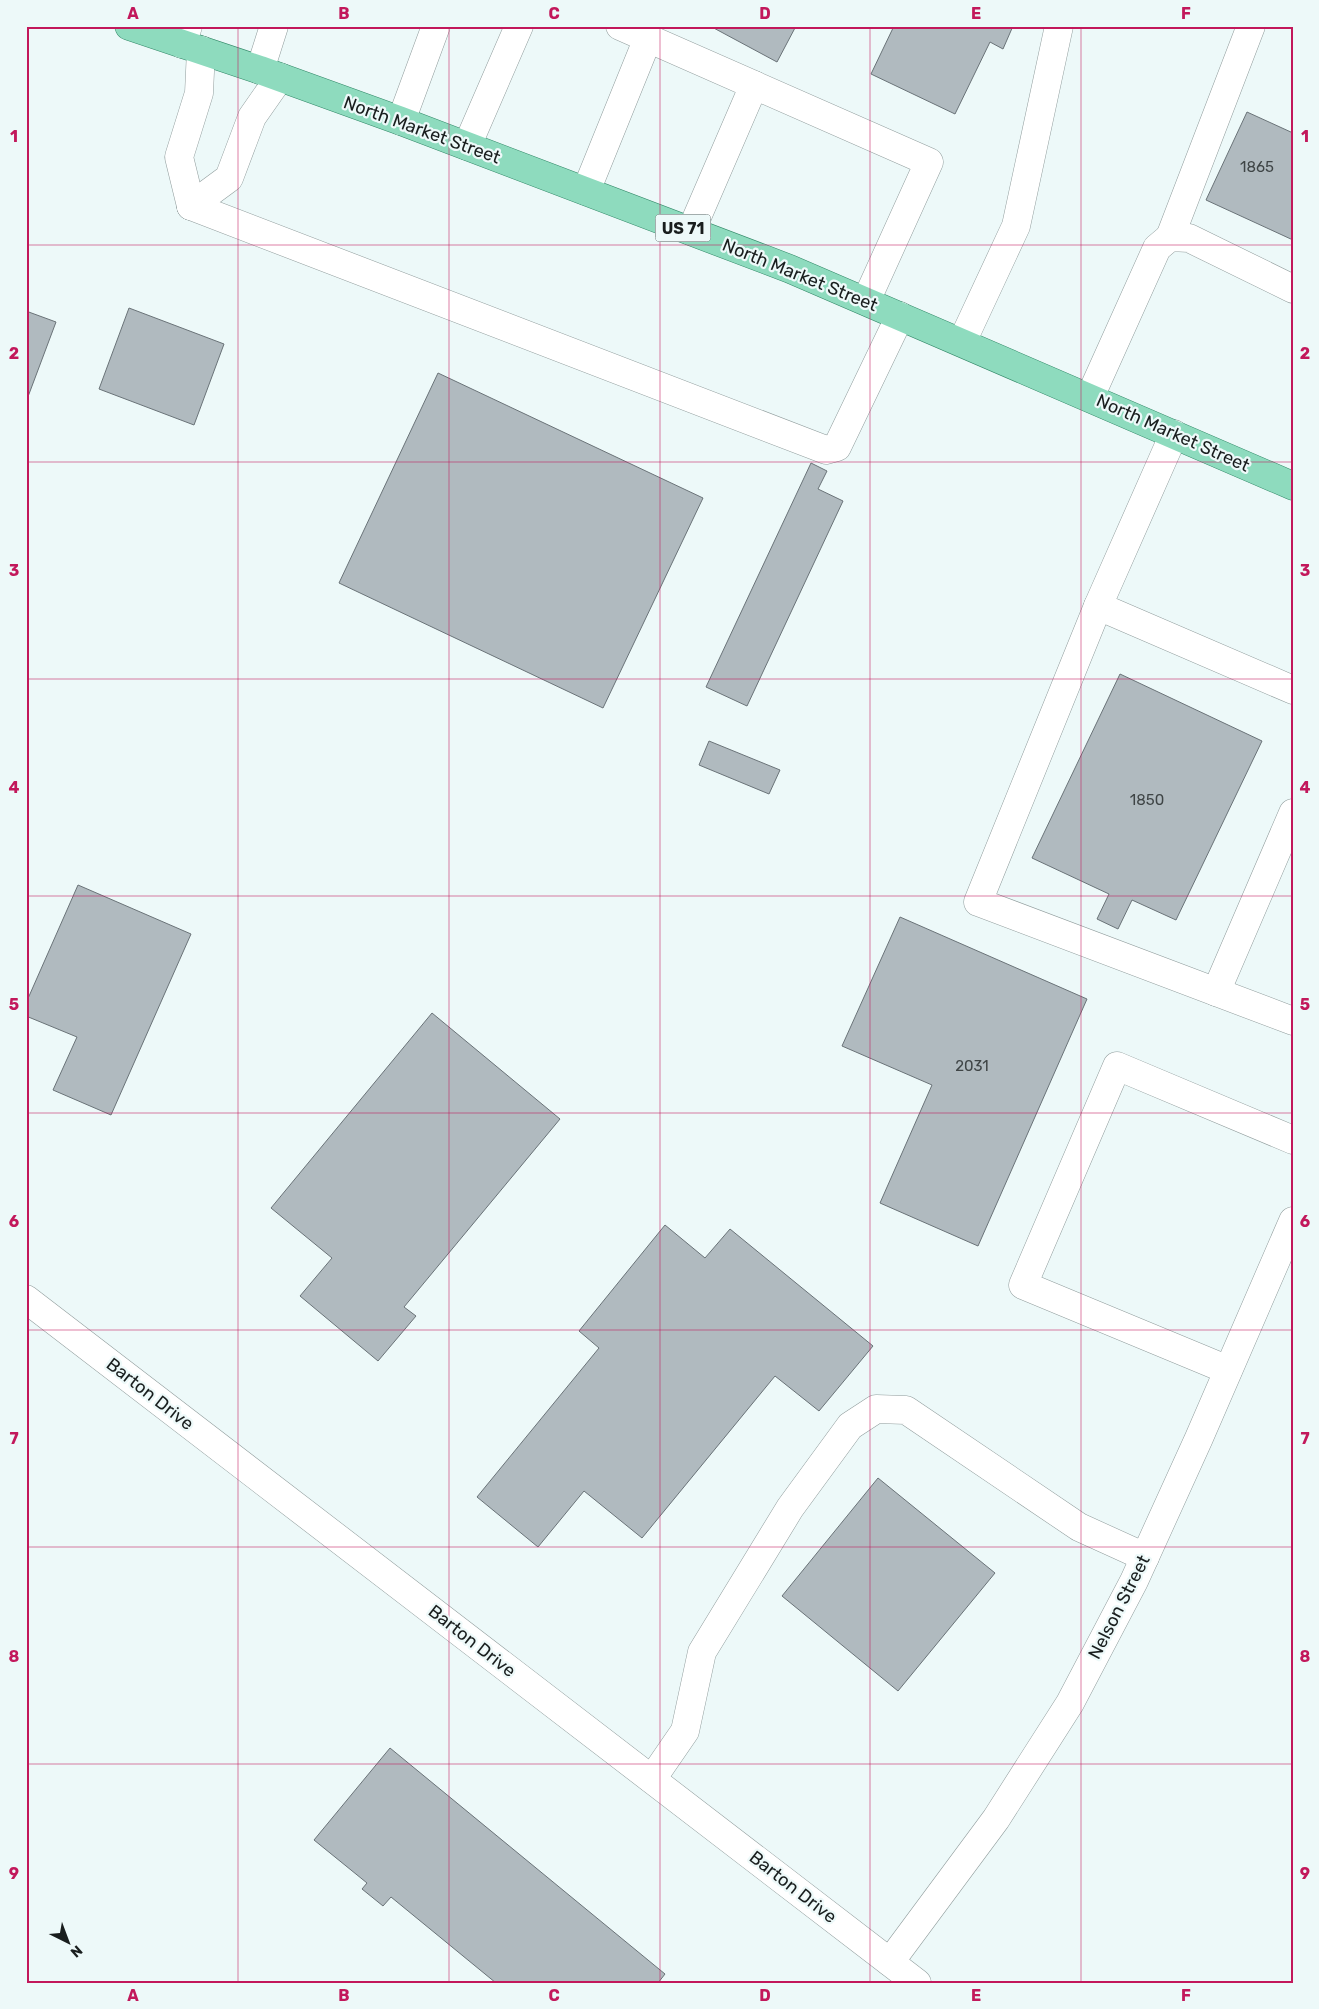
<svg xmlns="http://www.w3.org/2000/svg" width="1319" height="2009" font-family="Rubik,sans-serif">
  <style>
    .building { fill: #b0babf; stroke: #6a7378 }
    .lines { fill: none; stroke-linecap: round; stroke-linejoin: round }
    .minor-casing { stroke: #919d9d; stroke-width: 29 }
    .major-casing { stroke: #348969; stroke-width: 29 }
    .minor { stroke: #fff; stroke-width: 28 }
    .major { stroke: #8edbbe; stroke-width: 28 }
    .grid { fill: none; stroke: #c2185b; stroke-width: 1; stroke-opacity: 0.55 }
    .labels { text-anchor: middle; stroke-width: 4.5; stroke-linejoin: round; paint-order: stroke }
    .number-label { font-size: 15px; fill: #3f4546 }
    .shield { fill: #edf9f9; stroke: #596060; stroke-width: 1 }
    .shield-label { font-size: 16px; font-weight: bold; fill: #191e1e }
    .street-label { font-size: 18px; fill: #191e1e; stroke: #edf9f9 }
    .neatline { fill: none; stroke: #c2185b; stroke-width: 2 }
    .grid-label { font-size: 16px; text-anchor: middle; font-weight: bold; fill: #c2185b }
  </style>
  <rect width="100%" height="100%" fill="#edf9f9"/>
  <g class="building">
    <path d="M710,26H796L777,62Z"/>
    <path d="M894,26H1013L1003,49L990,42L955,114L871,74Z"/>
    <path d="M1247,112L1293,133V240L1206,200Z"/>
    <path d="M129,308L224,344L194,425L99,389Z"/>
    <path d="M26,311L56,322L26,402Z"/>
    <path d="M438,373L703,498L603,708L339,583Z"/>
    <path d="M811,463L827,471L818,489L843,501L747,706L706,687Z"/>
    <path d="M1120,674L1262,741L1176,920L1132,900L1118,929L1097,919L1109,894L1032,858Z"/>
    <path d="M709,741L780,770L769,794L699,765Z"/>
    <path d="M78,885L191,934L111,1115L53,1090L77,1037L26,1016V1003Z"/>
    <path d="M900,917L1087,999L978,1246L880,1203L932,1085L842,1046Z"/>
    <path d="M432,1013L560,1119L404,1307L416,1316L378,1361L300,1296L332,1258L271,1208Z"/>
    <path d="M665,1225L705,1258L730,1229L873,1346L819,1411L775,1376L642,1538L584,1491L538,1547L477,1497L599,1348L579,1331Z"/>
    <path d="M878,1478L995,1573L898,1691L782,1596Z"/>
    <path d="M390,1748L665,1974L658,1983H496L391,1897L383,1906L362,1889L367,1883L314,1840Z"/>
  </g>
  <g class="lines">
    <g class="minor-casing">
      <g id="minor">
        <path d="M620,26L929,162L866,301"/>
        <path d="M182,44L188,26"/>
        <path d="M260,70L274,26"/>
        <path d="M401,121L436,26"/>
        <path d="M467,146L519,26"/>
        <path d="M586,191L648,38"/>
        <path d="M191,206L826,450L837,447L900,316"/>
        <path d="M191,206L229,178L252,117L280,77"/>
        <path d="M191,206L179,157L199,93L201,50"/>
        <path d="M691,231L754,85"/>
        <path d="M1170,237L1251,26"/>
        <path d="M962,342L1016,226L1059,26"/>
        <path d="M1090,397L1157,248L1170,237L1189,238L1293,289"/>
        <path d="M1174,434L1098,606L1293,690"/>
        <path d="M1098,606L978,902L1293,1021"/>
        <path d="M1216,992L1293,813"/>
        <path d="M26,1299L917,1983"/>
        <path d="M1228,1370L1023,1285L1117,1066L1293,1140"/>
        <path d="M652,1779L685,1731L702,1652L790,1508L850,1426L876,1409L906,1410L1079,1527L1145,1557"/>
        <path d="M890,1962L996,1819L1070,1703L1134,1581L1199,1438L1293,1221"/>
      </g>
    </g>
    <g class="major-casing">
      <path id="major" d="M129,26L260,70L401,121L790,269L1293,486"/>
    </g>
    <use href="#minor" class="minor"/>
    <use href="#major" class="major"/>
  </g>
  <path class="grid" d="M238,26V1983M449,26V1983M660,26V1983M870,26V1983M1081,26V1983M26,245H1293M26,462H1293M26,679H1293M26,896H1293M26,1113H1293M26,1330H1293M26,1547H1293M26,1764H1293"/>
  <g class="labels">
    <g class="number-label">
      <text x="1257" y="172">1865</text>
      <text x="1147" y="805">1850</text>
      <text x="972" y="1071">2031</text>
    </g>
    <rect class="shield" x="655.5" y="214.5" width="55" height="27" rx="4"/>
    <g class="shield-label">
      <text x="683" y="234">US 71</text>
    </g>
    <g class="street-label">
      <text transform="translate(422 130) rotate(20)" y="6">North Market Street</text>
      <text transform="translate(800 275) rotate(22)" y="6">North Market Street</text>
      <text transform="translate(1173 433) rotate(24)" y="6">North Market Street</text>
      <text transform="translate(150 1394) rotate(38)" y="6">Barton Drive</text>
      <text transform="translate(1119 1607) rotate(-63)" y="6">Nelson Street</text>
      <text transform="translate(472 1641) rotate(38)" y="6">Barton Drive</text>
      <text transform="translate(793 1887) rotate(38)" y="6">Barton Drive</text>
    </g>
  </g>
  <rect width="1319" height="2009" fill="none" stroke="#edf9f9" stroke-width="55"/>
  <g transform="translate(68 1942) rotate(138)" stroke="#edf9f9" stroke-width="4" paint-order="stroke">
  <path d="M0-4L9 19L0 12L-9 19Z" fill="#191e1e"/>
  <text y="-8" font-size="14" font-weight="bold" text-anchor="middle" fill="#191e1e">N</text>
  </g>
  <rect x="28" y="28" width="1264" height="1954" class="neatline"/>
  <g class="grid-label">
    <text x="133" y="19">A</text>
    <text x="344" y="19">B</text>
    <text x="554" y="19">C</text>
    <text x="765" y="19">D</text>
    <text x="976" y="19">E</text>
    <text x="1186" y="19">F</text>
    <text x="14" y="142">1</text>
    <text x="1305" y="142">1</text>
    <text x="14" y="359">2</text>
    <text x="1305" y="359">2</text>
    <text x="14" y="576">3</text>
    <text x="1305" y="576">3</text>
    <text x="14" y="793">4</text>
    <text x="1305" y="793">4</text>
    <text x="14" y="1010">5</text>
    <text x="1305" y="1010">5</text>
    <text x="14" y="1227">6</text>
    <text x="1305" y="1227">6</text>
    <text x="14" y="1444">7</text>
    <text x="1305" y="1444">7</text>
    <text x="14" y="1662">8</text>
    <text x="1305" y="1662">8</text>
    <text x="14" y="1879">9</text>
    <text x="1305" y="1879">9</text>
    <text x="133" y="2001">A</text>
    <text x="344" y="2001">B</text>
    <text x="554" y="2001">C</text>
    <text x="765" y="2001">D</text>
    <text x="976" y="2001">E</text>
    <text x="1186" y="2001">F</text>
  </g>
</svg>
